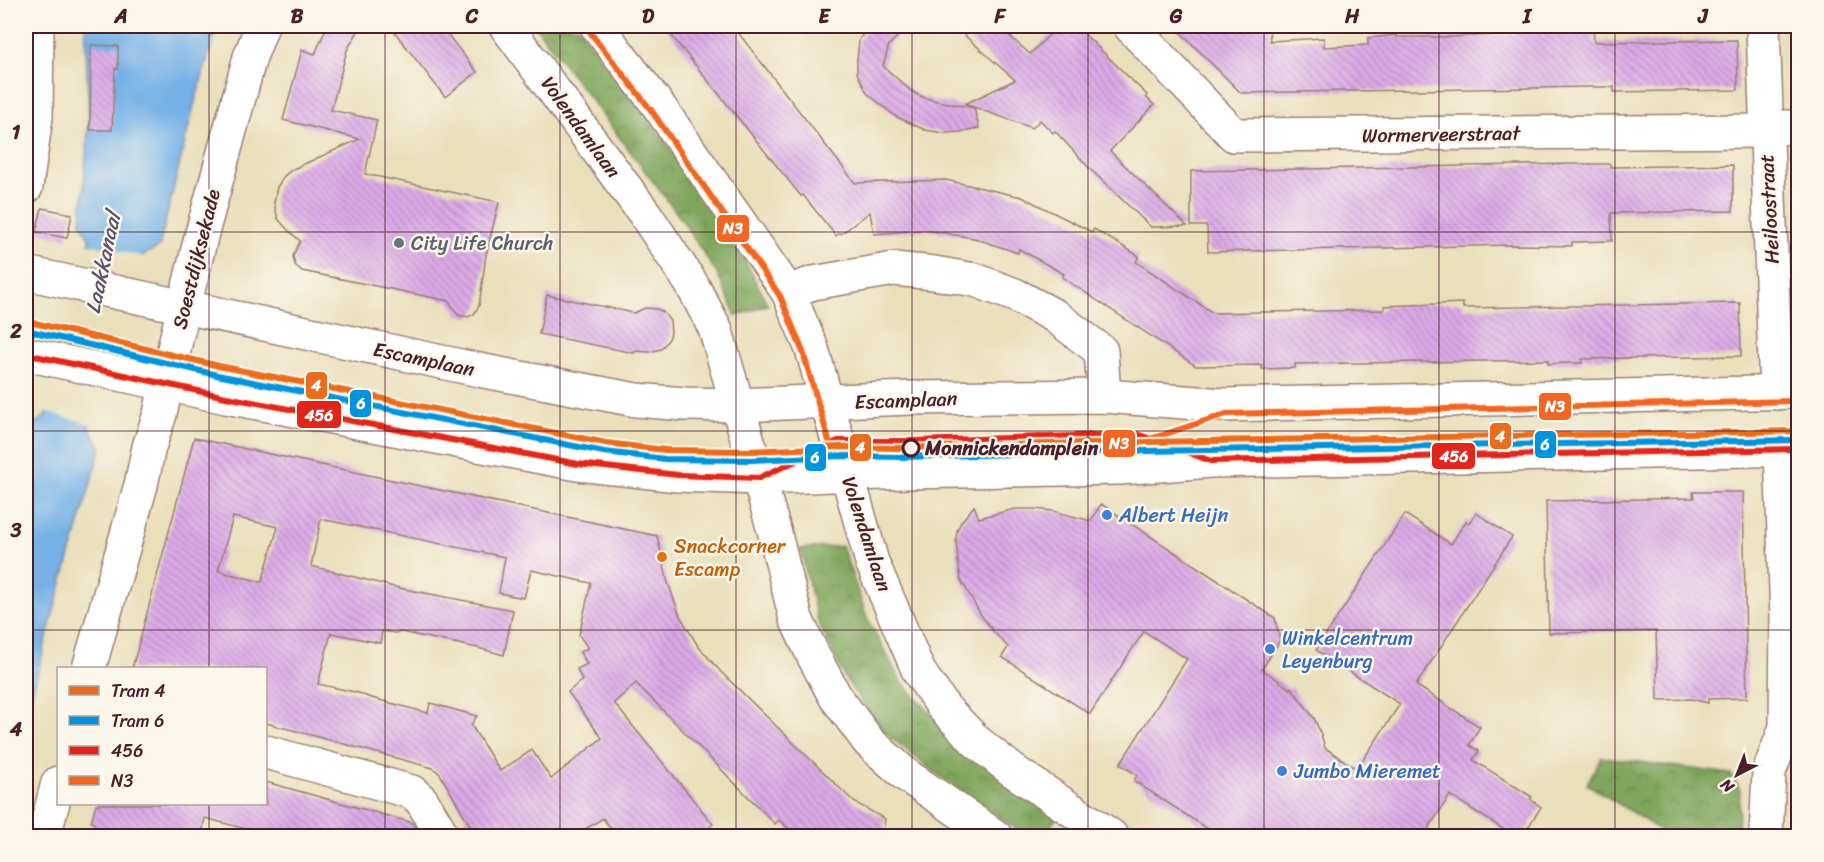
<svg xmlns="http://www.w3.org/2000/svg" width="1824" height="862" font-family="Sriracha,sans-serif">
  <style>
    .forest { fill: url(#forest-crowns); stroke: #646244; stroke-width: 1.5 }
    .water { fill: #74b1e6; stroke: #5f6888; stroke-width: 1.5 }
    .pier { fill: #e9dfbb }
    .building { fill: url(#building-back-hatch); fill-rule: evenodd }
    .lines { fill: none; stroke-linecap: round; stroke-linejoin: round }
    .minor-casing { stroke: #9a7f73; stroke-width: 36 }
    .minor { stroke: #fff; stroke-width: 33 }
    .bus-1-casing { stroke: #fbf7ec; stroke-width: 10 }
    .bus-2-casing { stroke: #fbf7ec; stroke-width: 10 }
    .bus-1 { stroke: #e1251b; stroke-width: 6 }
    .bus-2 { stroke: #f26522; stroke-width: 6 }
    .tram-1-casing { stroke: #fbf7ec; stroke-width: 10 }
    .tram-2-casing { stroke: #fbf7ec; stroke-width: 10 }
    .tram-1 { stroke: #ea6c1e; stroke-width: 6 }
    .tram-2 { stroke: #0093de; stroke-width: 6 }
    .grid { fill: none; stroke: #4a1f2b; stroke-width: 1.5; stroke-opacity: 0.55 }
    .worship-dot { fill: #6b7280; stroke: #fbf7ec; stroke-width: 2 }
    .stop-dot { fill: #fbf7ec; stroke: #4a1f2b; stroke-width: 3 }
    .shop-dot { fill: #3f7fe0; stroke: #fbf7ec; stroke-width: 2 }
    .food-dot { fill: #e8710a; stroke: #fbf7ec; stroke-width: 2 }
    .labels { text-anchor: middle; stroke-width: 5; stroke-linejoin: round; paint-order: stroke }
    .street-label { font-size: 20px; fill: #4a1f2b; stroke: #fbf7ec }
    .worship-label { font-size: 20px; fill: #5b616d; stroke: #fbf7ec; text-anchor: start }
    .stop-label { font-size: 20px; font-weight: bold; fill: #4a1f2b; stroke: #fbf7ec; text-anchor: start }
    .shop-label { font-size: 20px; fill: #366cbe; stroke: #fbf7ec; text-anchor: start }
    .food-label { font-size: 20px; fill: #c56008; stroke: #fbf7ec; text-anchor: start }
    .water-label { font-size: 21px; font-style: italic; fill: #59526c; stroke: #fbf7ec }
    .line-badge { stroke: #fbf7ec; stroke-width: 2 }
    .badge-label { font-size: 16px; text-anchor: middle; font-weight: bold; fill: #fff }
    .neatline { fill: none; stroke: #4a1f2b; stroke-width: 2 }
    .grid-label { font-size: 20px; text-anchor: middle; font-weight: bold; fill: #4a1f2b }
  </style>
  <defs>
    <pattern id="forest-crowns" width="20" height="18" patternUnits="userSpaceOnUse" patternTransform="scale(1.5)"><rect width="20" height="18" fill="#7fa65c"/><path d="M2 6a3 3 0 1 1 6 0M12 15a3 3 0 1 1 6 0" fill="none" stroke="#6a874c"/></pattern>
    <pattern id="building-back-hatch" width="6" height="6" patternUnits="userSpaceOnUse" patternTransform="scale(1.5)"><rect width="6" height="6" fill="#dbaae7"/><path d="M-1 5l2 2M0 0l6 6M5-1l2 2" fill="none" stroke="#b48abb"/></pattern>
  </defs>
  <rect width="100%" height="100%" fill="#fbf7ec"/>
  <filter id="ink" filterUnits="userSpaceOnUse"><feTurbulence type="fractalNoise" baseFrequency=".0167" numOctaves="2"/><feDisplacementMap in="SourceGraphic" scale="12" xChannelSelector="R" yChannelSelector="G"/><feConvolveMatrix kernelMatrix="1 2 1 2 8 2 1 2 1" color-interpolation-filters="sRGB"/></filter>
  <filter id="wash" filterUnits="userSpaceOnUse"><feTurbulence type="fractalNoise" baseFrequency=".008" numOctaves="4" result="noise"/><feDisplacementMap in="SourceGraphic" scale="24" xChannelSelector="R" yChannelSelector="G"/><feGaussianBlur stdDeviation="1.35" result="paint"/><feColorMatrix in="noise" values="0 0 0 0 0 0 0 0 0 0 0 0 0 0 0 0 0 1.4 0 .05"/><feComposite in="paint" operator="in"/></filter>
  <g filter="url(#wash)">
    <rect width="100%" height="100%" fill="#e9dfbb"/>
    <g class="forest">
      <path d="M535,26H578L703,191L749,268L768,305L736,316L718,275L679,216Z"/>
      <path d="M842,546L868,620L901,681L958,743L1057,817L1044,836H1026L942,778L886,734L846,680L818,622L800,549Z"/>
      <path d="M1601,757L1731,774L1740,790L1738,836H1669L1587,784Z"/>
    </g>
    <path class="water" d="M85,26H217L194,105L159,247L137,259L90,424L89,428L101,448L55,607L26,716V435L28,427L45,417L90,240L81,223L89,118Z"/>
    <path class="pier" d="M86,243L144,257L140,261L93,425L44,411Z"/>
    <g id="blocks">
      <g class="building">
        <path d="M327,26H361L347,50L331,110L377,120L365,174L499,202L486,255L479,306L474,314L468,317L458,315L449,301L302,271L295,265L293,256L300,241L287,229L278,219L274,203L277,187L284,176L293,169L360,139L283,120L302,50L315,54Z"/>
        <path d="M390,26H441L477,72L445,97Z"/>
        <path d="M664,26H733L855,183L946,180L1022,197L1092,232L1094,229L1139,256L1136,262L1213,313L1384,310V306L1463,303V308L1740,303L1741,356L1582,359V363H1569L1548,364V360L1295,364V368L1262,369V365L1196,366L1062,277L1064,274L1019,249L1018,253L974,238L925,230L874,234L870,212L841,234L840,233L836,236L803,195L801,196Z"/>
        <path d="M868,26H908L889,45L883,66L911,91L920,96L932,100L974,108L979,128L960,132L945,133L925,130L895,116L867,93L857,73V61L859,40Z"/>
        <path d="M954,26H998L1030,54L1058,26H1076L1147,95L1146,97L1154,105L1110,151L1187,226L1151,227L1090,169L1055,131L1053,133L1040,120L1032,128L965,104L1015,80Z"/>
        <path d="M1174,26H1269L1270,41L1324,38V47L1368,45V38L1397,35V37H1448L1515,34V31L1540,30V26H1593L1594,42L1737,40L1738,90L1614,92V87H1590L1241,93Z"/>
        <path d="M91,45L118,46V69H115L112,130H90Z"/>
        <path d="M1573,164H1610V167L1733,165V211L1611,213L1612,241L1572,242V246L1513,245L1208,252L1207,226H1191V171Z"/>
        <path d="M42,208L72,214L67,238L36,232Z"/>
        <path d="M547,295L634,313L645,308L657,309L663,312L670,321L671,333L669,339L661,349L649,352L635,351L634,353L539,334Z"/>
        <path d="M194,438L657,536L668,583L680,616L698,646L721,672L854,802L885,819L882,837H818L809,829L796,835L779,820L775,824L636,683L614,703L713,824L698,837H617L603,818L573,837H477L440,774L433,768L266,723V669H132ZM233,517L278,527L262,582L218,571ZM321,519L505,557L499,593L524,598L531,570L591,583L579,635L588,648L580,652L587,664L577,669L582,680L568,692L602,738L551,779L532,750L500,771L471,725L477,716L430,703L428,713L368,697L359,693L318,684L331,633L380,643L382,631L395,633L401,632L478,648L504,655L513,610L394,587L311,566Z"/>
        <path d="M1693,492H1743L1747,698L1708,699V703L1691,699L1658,700L1656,631L1549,633L1546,501L1694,498Z"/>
        <path d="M1101,504L1275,618L1280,640L1262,669L1290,689L1291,687L1314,718L1321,734L1325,748L1357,769L1400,704L1316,650L1405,514L1451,544L1466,521L1469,523L1476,513L1512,537L1416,685L1480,727L1469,745L1479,751L1473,760L1532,797L1530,799L1541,807L1522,837H1515L1450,795L1423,837H1220L1134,781L1137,775L1120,764L1187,659L1144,631L1090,714L1002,657L1008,647L993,631L981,615L961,580L958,561L956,540L957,531L961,522L974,506L979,518L1015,509H1035L1053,511L1091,521Z"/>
        <path d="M266,782L413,823L421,837H275L205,818L201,837H91L94,823L91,822L96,804H266Z"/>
      </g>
    </g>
  </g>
  <g filter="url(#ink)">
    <use href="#blocks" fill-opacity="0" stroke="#9a7f73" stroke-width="1.5"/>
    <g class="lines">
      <g class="minor-casing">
        <g id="minor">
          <path d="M506,26L645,214L691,283L715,328L774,530L796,619L813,655L835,696L869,742L906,775L995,836"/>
          <path d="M597,26L658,105L788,292L812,349L872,562L919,672L945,709L977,742L1012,770L1111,836"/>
          <path d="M1130,26L1234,135L1766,131L1786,127H1798"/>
          <path d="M1763,26L1776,393"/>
          <path d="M26,187L36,117L37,26"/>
          <path d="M26,273L479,370L636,400L685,404L737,405L910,398L1104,396L1224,405L1798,392"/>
          <path d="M788,292L813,283L894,269L934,273L975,280L1015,295L1055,316L1101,351L1104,396"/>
          <path d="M26,354L226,397L578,464L678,475L759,478L907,472L1119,468L1211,461L1798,449"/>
          <path d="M89,668L141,485L149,447L160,414L176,340L201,237L250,57L262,26"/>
          <path d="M266,752L412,792L422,801L443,836"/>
          <path d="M44,836L58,783"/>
          <path d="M1766,836L1769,772L1786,727L1787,619L1781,450"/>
        </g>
      </g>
      <use href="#minor" class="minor"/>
      <g class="bus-1-casing">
        <path id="bus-1" d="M26,354L226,397L578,464L678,475L759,478L838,441H914L1137,434L1211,461L1798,449"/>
      </g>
      <g class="bus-2-casing">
        <path id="bus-2" d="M590,32L651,110L780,296L803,352L830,444L835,450H914L1138,443L1226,414L1798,401"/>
      </g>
      <use href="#bus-1" class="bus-1"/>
      <use href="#bus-2" class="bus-2"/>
      <g class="tram-1-casing">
        <path id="tram-1" d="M26,321L219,366L606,443L665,450L751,451L840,447L899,448L1086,443L1798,431"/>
      </g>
      <g class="tram-2-casing">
        <path id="tram-2" d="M26,330L217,375L604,452L665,459L751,460L840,456L899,457L1086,452L1798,440"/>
      </g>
      <use href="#tram-1" class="tram-1"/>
      <use href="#tram-2" class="tram-2"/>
    </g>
  </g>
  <path class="grid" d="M209,26V668M385,26V836M560,26V836M736,26V836M912,26V836M1088,26V836M1264,26V836M1439,26V836M1615,26V836M26,232H1798M26,431H1798M26,630H1798M209,804V836"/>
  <circle class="worship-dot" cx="399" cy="243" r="6"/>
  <circle class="stop-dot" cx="911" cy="448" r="8"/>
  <g class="shop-dot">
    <circle cx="1107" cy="515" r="6"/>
    <circle cx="1270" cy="649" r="6"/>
    <circle cx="1282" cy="771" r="6"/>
  </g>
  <circle class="food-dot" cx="662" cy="557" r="6"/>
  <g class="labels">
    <g class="street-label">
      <text transform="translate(581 127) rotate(54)" y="7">Volendamlaan</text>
      <text transform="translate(1441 134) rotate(-1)" y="7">Wormerveerstraat</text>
      <text transform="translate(1769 209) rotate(-93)" y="7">Heiloostraat</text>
      <text transform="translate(196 259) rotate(-76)" y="7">Soestdijksekade</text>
      <text transform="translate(424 359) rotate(12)" y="7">Escamplaan</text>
      <text transform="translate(906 400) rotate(-2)" y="7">Escamplaan</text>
      <text transform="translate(867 534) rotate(72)" y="7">Volendamlaan</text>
    </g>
    <g class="worship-label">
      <text x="411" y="250">City Life Church</text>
    </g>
    <g class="stop-label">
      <text x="925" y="455">Monnickendamplein</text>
    </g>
    <g class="shop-label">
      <text x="1119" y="522">Albert Heijn</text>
      <text x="1282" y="645">Winkelcentrum<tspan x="1282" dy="23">Leyenburg</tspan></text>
      <text x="1294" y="778">Jumbo Mieremet</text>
    </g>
    <g class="food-label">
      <text x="674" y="553">Snackcorner<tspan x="674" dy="23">Escamp</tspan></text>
    </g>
    <g class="water-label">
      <text transform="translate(103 263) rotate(-78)" y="7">Laakkanaal</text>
    </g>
  </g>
  <g class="line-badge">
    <rect x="716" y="214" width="34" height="29" rx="6" fill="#f26522"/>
    <rect x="305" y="371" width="23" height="29" rx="6" fill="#ea6c1e"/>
    <rect x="349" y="389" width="23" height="29" rx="6" fill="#0093de"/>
    <rect x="1538" y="392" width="34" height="29" rx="6" fill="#f26522"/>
    <rect x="296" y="400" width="46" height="29" rx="6" fill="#e1251b"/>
    <rect x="1489" y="422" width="23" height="28" rx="6" fill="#ea6c1e"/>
    <rect x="1102" y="429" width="34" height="29" rx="6" fill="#f26522"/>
    <rect x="1534" y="430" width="23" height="29" rx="6" fill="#0093de"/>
    <rect x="849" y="433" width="23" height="29" rx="6" fill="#ea6c1e"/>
    <rect x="1431" y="442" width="45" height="28" rx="6" fill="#e1251b"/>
    <rect x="804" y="443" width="23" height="29" rx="6" fill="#0093de"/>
  </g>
  <g class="badge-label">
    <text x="733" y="234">N3</text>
    <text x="316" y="391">4</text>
    <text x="361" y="409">6</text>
    <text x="1555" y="412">N3</text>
    <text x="319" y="421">456</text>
    <text x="1500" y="442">4</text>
    <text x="1119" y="449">N3</text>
    <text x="1545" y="450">6</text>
    <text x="860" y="453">4</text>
    <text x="1454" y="462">456</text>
    <text x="815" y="463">6</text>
  </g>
  <rect width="1824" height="862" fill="none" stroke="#fbf7ec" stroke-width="66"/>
  <rect x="57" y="667" width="210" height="138" fill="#fbf7ec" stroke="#b4a19f" stroke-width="1.5"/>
  <rect x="69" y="686" width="30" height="9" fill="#ea6c1e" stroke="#b4a19f" stroke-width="1.5"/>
  <text x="111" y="697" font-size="18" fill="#4a1f2b">Tram 4</text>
  <rect x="69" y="716" width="30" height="9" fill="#0093de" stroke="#b4a19f" stroke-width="1.5"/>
  <text x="111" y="727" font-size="18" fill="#4a1f2b">Tram 6</text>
  <rect x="69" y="746" width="30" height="9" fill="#e1251b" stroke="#b4a19f" stroke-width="1.5"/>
  <text x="111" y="757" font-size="18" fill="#4a1f2b">456</text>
  <rect x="69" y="776" width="30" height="9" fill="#f26522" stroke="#b4a19f" stroke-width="1.5"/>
  <text x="111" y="787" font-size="18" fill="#4a1f2b">N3</text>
  <g transform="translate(1737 775) rotate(222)" stroke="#fbf7ec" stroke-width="4.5" paint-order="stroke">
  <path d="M0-4.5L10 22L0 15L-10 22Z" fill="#4a1f2b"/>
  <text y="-9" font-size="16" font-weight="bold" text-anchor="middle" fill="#4a1f2b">N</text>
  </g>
  <rect x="33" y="33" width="1758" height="796" class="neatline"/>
  <g class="grid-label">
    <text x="121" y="23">A</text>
    <text x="297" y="23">B</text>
    <text x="472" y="23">C</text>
    <text x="648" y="23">D</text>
    <text x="824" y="23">E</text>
    <text x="1000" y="23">F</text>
    <text x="1176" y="23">G</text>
    <text x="1352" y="23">H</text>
    <text x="1527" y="23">I</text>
    <text x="1703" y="23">J</text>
    <text x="16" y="139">1</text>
    <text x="16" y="338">2</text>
    <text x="16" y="537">3</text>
    <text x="16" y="736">4</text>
  </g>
</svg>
